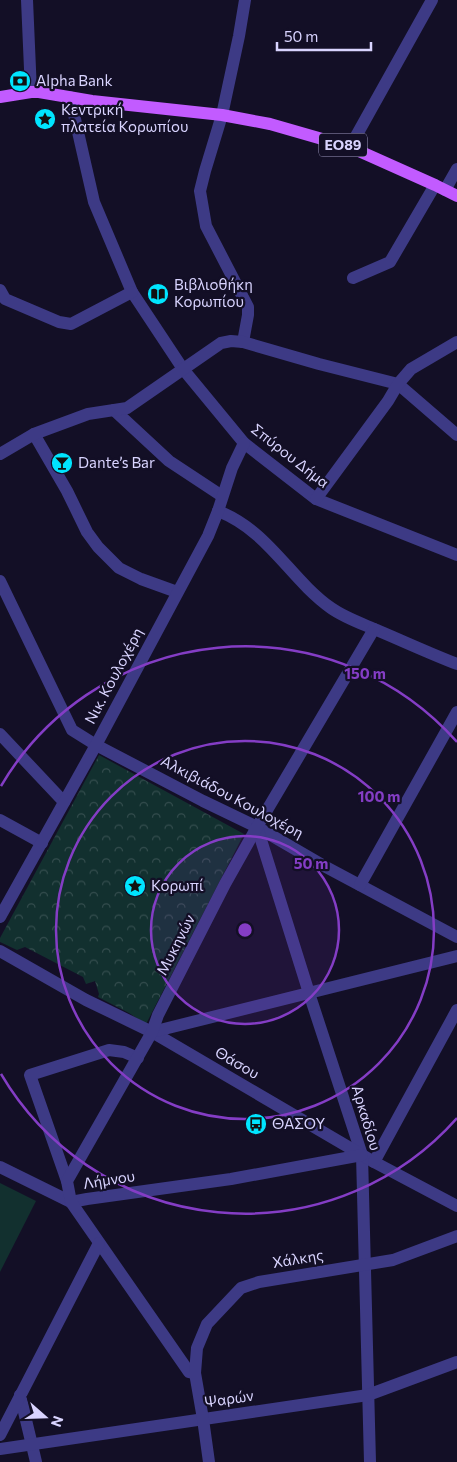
<svg xmlns="http://www.w3.org/2000/svg" width="457" height="1462" font-family="Commissioner,sans-serif">
  <style>
    .forest { fill: url(#forest-crowns) }
    .pitch { fill: #12302f }
    .lines { fill: none; stroke-linecap: round; stroke-linejoin: round }
    .minor { stroke: #3d3a85; stroke-width: 12 }
    .major { stroke: #c25bff; stroke-width: 12 }
    .ring { fill: none; stroke: #843dc5; stroke-width: 2.5 }
    .labels { text-anchor: middle; stroke-width: 4.5; stroke-linejoin: round; paint-order: stroke }
    .shield { fill: #130f26; stroke: #9e99be; stroke-width: 1 }
    .shield-label { font-size: 14px; font-weight: bold; fill: #d9d4ff }
    .poi-label { font-size: 15px; fill: #d9d4ff; stroke: #130f26; text-anchor: start }
    .street-label { font-size: 15px; fill: #d9d4ff; stroke: #130f26 }
    .centre { fill: #843dc5; stroke: #130f26; stroke-width: 2.5 }
    .ring-label { font-size: 15px; text-anchor: middle; font-weight: bold; fill: #843dc5; stroke: #130f26; stroke-width: 4.5; stroke-linejoin: round; paint-order: stroke }
  </style>
  <defs>
    <pattern id="forest-crowns" width="20" height="18" patternUnits="userSpaceOnUse" patternTransform="scale(1.25)"><rect width="20" height="18" fill="#12302f"/><path d="M2 6a3 3 0 1 1 6 0M12 15a3 3 0 1 1 6 0" fill="none" stroke="#344d4e"/></pattern>
  </defs>
  <rect width="100%" height="100%" fill="#130f26"/>
  <path class="forest" d="M99,755L244,834L146,1024L129,1013L98,997L99,994L95,981L86,984L83,977L25,947L17,950L0,942V938Z"/>
  <path class="pitch" d="M0,1183L36,1201L0,1272Z"/>
  <g class="lines">
    <g class="minor">
      <path d="M27,0L31,92"/>
      <path d="M70,97L94,202L132,292L183,369L244,443L316,499L457,555"/>
      <path d="M350,147L432,0"/>
      <path d="M445,190L457,169"/>
      <path d="M353,278L390,262L435,185"/>
      <path d="M0,290L5,299L59,322L71,324L132,292"/>
      <path d="M243,342L248,315V307L206,226L200,191L205,171L222,115L239,36L245,0"/>
      <path d="M114,410L169,461L222,496"/>
      <path d="M34,434L67,491L87,532L98,547L119,568L141,579L177,592"/>
      <path d="M0,454L34,434L88,414L127,408L221,343L231,341L243,342L319,364L398,384L457,435"/>
      <path d="M316,499L388,401L398,384L411,369L457,342"/>
      <path d="M218,511C269,531 289,578 331,608C345,618 363,624 379,631C405,642 431,654 457,664"/>
      <path d="M0,581L72,730L96,745L203,801L257,827L324,866L457,937"/>
      <path d="M0,734L64,802"/>
      <path d="M0,820L42,843"/>
      <path d="M257,827L309,993L362,1155L370,1462"/>
      <path d="M360,885L457,712"/>
      <path d="M0,917L96,745L208,536L218,511L232,468L244,443"/>
      <path d="M0,951L86,1000L152,1032L374,1162L457,1206"/>
      <path d="M152,1032L457,956"/>
      <path d="M374,1162L457,1010"/>
      <path d="M0,1167L71,1202"/>
      <path d="M67,1181L30,1075L109,1050L124,1052L138,1058"/>
      <path d="M71,1202L87,1199L231,1179L362,1155"/>
      <path d="M195,1373L189,1372L71,1202L67,1181L152,1032L158,1015L225,884L257,827L374,629"/>
      <path d="M20,1395L36,1462"/>
      <path d="M0,1435L99,1243"/>
      <path d="M0,1449L368,1395L457,1362"/>
      <path d="M209,1462L203,1419L195,1373L197,1348L207,1324L241,1288L259,1282L393,1260L457,1236"/>
    </g>
    <path class="major" d="M0,97L31,92H39L92,101L222,115L270,124L350,147L435,185L457,196"/>
  </g>
  <circle cx="245" cy="930" r="94" fill="#843dc5" fill-opacity=".12"/>
  <g class="ring">
    <circle cx="245" cy="930" r="94"/>
    <circle cx="245" cy="930" r="189"/>
    <path d="M457 1118A283 283 0 0 1 1 1074M1 786A283 283 0 0 1 457 742"/>
  </g>
  <defs>
    <g id="bank-disc" transform="scale(1.125)"><circle r="9.5" fill="#00e5ff" stroke="#130f26"/><path d="M-6-4H6V4H-6ZM0-2.3a2.3 2.3 0 1 0 0 4.6a2.3 2.3 0 1 0 0-4.6Z" fill="#111"/></g>
    <g id="sight-disc" transform="scale(1.125)"><circle r="9.5" fill="#00e5ff" stroke="#130f26"/><path d="M0-6L1.8-2.2L6-1.7L2.9 1.2L3.7 5.4L0 3.3L-3.7 5.4L-2.9 1.2L-6-1.7L-1.8-2.2Z" fill="#111"/></g>
    <g id="library-disc" transform="scale(1.125)"><circle r="9.5" fill="#00e5ff" stroke="#130f26"/><path d="M-6-4Q-3-5.5-.7-3.5V5Q-3 3-6 4ZM6-4Q3-5.5 .7-3.5V5Q3 3 6 4Z" fill="#111"/></g>
    <g id="bar-disc" transform="scale(1.125)"><circle r="9.5" fill="#00e5ff" stroke="#130f26"/><path d="M-6-5H6L.8 .8V4.5H3.5V6h-7V4.5H-.8V.8Z" fill="#111"/></g>
    <g id="bus-disc" transform="scale(1.125)"><circle r="9.5" fill="#00e5ff" stroke="#130f26"/><path d="M-5-6H5V4H4V6H2V4H-2V6H-4V4H-5ZM-3.5-4V0h7V-4ZM-3.5 1.2v1.5H-2V1.2ZM2 1.2v1.5H3.5V1.2Z" fill="#111"/></g>
  </defs>
  <g fill-rule="evenodd">
    <use href="#bank-disc" x="20" y="81"/>
    <use href="#sight-disc" x="45" y="119"/>
    <use href="#library-disc" x="158" y="294"/>
    <use href="#bar-disc" x="62" y="463"/>
    <use href="#sight-disc" x="135" y="886"/>
    <use href="#bus-disc" x="256" y="1124"/>
  </g>
  <g class="labels">
    <rect class="shield" x="319" y="133.5" width="48" height="23" rx="4"/>
    <g class="shield-label">
      <text x="343" y="150">ΕΟ89</text>
    </g>
    <g class="poi-label">
      <text x="36" y="86">Alpha Bank</text>
      <text x="61" y="115">Κεντρική<tspan x="61" dy="17">πλατεία Κορωπίου</tspan></text>
      <text x="174" y="290">Βιβλιοθήκη<tspan x="174" dy="17">Κορωπίου</tspan></text>
      <text x="78" y="468">Dante’s Bar</text>
      <text x="151" y="891">Κορωπί</text>
      <text x="272" y="1129">ΘΑΣΟΥ</text>
    </g>
    <g class="street-label">
      <text transform="translate(290 456) rotate(38)" y="5">Σπύρου Δήμα</text>
      <text transform="translate(114 676) rotate(-62)" y="5">Νικ. Κουλοχέρη</text>
      <text transform="translate(232 797) rotate(28)" y="5">Αλκιβιάδου Κουλοχέρη</text>
      <text transform="translate(176 945) rotate(-63)" y="5">Μυκηνών</text>
      <text transform="translate(237 1063) rotate(30)" y="5">Θάσου</text>
      <text transform="translate(366 1118) rotate(73)" y="5">Αρκαδίου</text>
      <text transform="translate(109 1180) rotate(-9)" y="5">Λήμνου</text>
      <text transform="translate(298 1259) rotate(-9)" y="5">Χάλκης</text>
      <text transform="translate(229 1399) rotate(-8)" y="5">Ψαρών</text>
    </g>
  </g>
  <circle cx="245" cy="930" r="8" class="centre"/>
  <g class="ring-label">
    <text x="365" y="679">150 m</text>
    <text x="379" y="802">100 m</text>
    <text x="311" y="869">50 m</text>
  </g>
  <g transform="translate(45 1417) rotate(110)" stroke="#130f26" stroke-width="4" paint-order="stroke">
  <path d="M0-4L9 19L0 12L-9 19Z" fill="#d9d4ff"/>
  <text y="-8" font-size="14" font-weight="bold" text-anchor="middle" fill="#d9d4ff">N</text>
  </g>
  <path d="M277 42v8h94v-8" fill="none" stroke="#d9d4ff" stroke-width="2.5"/>
  <text x="284" y="42" font-size="15" fill="#d9d4ff" stroke="#130f26" stroke-width="4" paint-order="stroke">50 m</text>
</svg>
